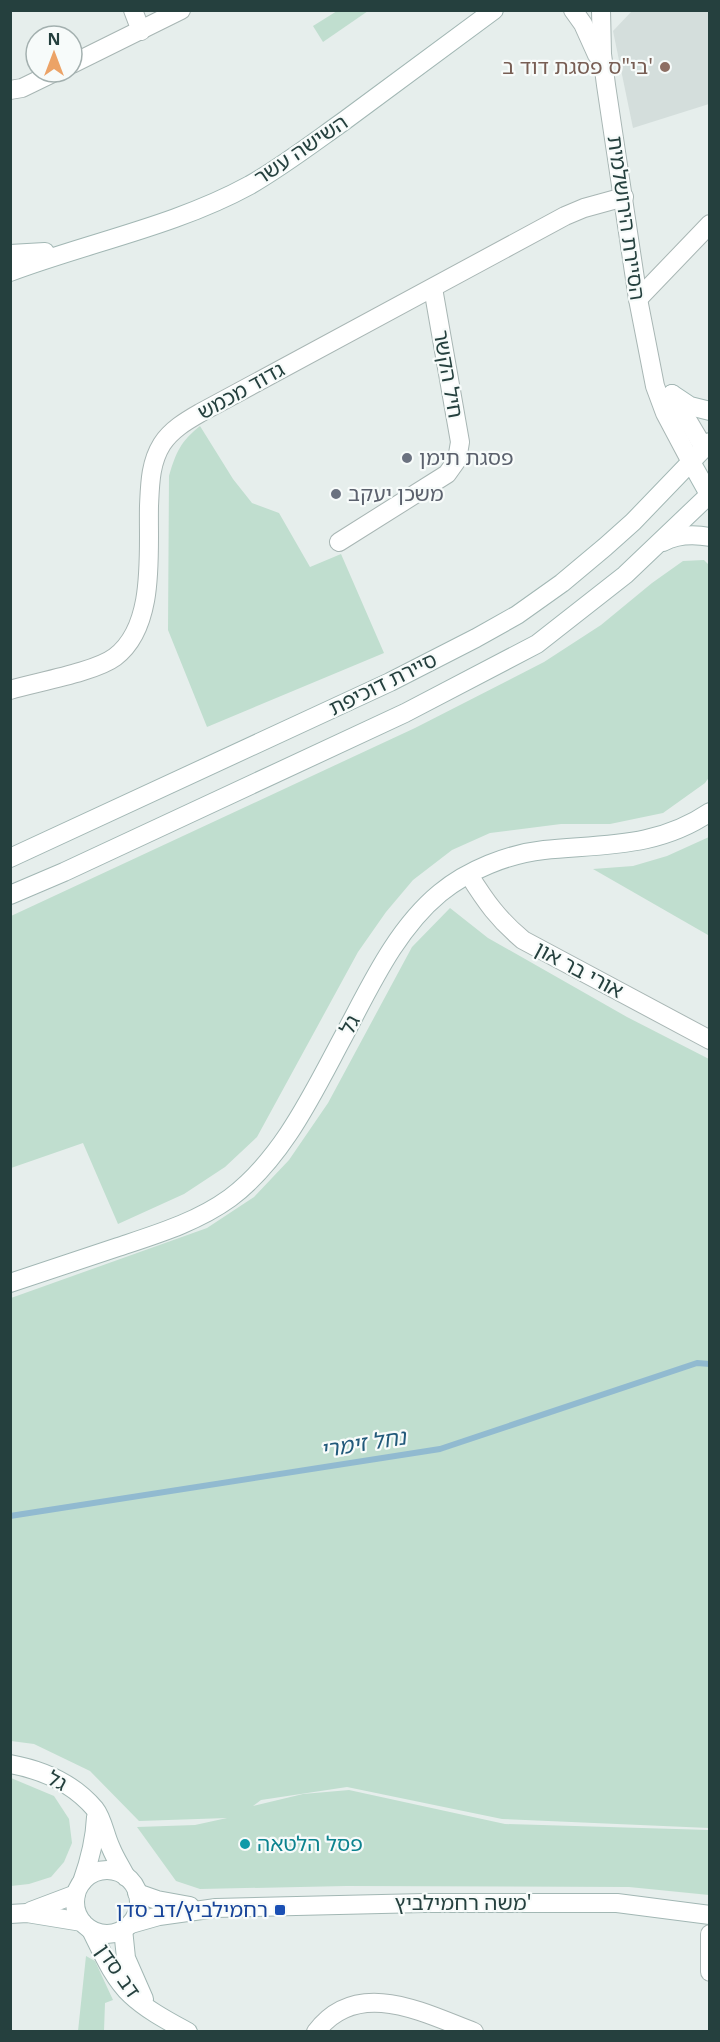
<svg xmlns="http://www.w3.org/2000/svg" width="720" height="2042" font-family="'Noto Sans','Noto Sans Hebrew',sans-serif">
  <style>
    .built { fill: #d4dedc }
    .green { fill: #c0decf }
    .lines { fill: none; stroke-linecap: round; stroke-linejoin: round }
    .stream { stroke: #91bad0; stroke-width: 6 }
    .street-casing { stroke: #a8b6b4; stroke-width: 20 }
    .secondary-casing { stroke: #a2b7b4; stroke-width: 20 }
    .street { stroke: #fff; stroke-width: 18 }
    .secondary { stroke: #fff; stroke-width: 18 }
    .education-dot { fill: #8d6e63; stroke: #f7fbfa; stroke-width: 2 }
    .worship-dot { fill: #6b7280; stroke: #f7fbfa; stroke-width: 2 }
    .culture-dot { fill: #0f9aa8; stroke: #f7fbfa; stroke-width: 2 }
    .transit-dot { fill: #1a4fb4; stroke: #f7fbfa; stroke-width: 2 }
    .labels { text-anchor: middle; stroke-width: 4.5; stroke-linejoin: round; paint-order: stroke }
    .education-label { font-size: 21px; fill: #785e54; stroke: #f7fbfa; text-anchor: end }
    .street-label { font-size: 21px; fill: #25403e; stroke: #f7fbfa }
    .worship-label { font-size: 21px; fill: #5b616d; stroke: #f7fbfa; text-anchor: start }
    .culture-label { font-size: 21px; fill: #0d838f; stroke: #f7fbfa; text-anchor: start }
    .transit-label { font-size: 21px; fill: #164399; stroke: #f7fbfa; text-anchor: end }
    .water-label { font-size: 22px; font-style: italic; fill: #21597a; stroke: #f7fbfa }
  </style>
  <rect width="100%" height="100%" fill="#e6eeec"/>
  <path class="built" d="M632,11H709V104L633,128L613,31Z"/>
  <g class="green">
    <path d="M337,11H368L323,42L313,26Z"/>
    <path d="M200,426L233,479L252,503L279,513L310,567L341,554L384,653L207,727L168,630L169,476C176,452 181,441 200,426Z"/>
    <path d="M704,560L710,566V776L705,783L663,813L610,824H561L490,833L452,850L413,880L386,912L358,952L257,1137L225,1167L184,1194L118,1224L83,1143L11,1168V916L415,728L544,662L601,625L652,583L683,561Z"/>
    <path d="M709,837L708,935L593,869L633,866L667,856Z"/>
    <path d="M450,908L488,938L627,1017L709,1059V1828L502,1819L347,1787L261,1800L253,1806L303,1794L349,1790L505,1824L709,1830V1895L629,1887L346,1886L200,1889L176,1881L137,1827L195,1825L227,1818L139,1821L90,1771L34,1744L11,1741V1298L207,1228L254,1197L289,1160L328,1103L412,947Z"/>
    <path d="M11,1778L54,1796L69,1819L72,1843L64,1862L51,1877L29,1884L11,1886Z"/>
    <path d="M86,1956L95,1961L113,2000L105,2003L104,2031H78Z"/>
  </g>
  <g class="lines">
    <path class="stream" d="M10,1516L440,1449L697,1363L710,1364"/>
    <g class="street-casing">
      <g id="street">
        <path d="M133,10L141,31"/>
        <path d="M573,10L583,24L597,55"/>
        <path d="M601,10L602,54L606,85L638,299L655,386L665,413L691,462"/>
        <path d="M72,64L181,10"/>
        <path d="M10,90L22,88L55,72"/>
        <path d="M638,299L710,224"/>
        <path d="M672,394L704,448"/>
        <path d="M339,542L447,474L457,460L460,442L433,288"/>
        <path d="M10,690C37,682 95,672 115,657C156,626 148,553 149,506C150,485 150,463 162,444C171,430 186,421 200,413L565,216L584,208L624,197"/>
        <path d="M469,875C486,902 498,919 523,940L710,1040"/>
        <path d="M710,1934V1972"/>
        <path d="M316,2032C357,1977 424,2013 474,2032"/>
      </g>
    </g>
    <g class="secondary-casing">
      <g id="secondary">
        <path d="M10,254L45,252"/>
        <path d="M10,272C90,242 175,226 250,185C283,166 313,143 344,121C394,84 444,47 494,10"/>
        <path d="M672,394L690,406L710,411"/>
        <path d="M691,462L710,496"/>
        <path d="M663,542C678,534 693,534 710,537"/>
        <path d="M10,858L390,682L476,638L517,615L562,583L605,547L633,522L710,442"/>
        <path d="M10,895L64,872L405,713L537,644L625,575L710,494"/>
        <path d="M10,1283C46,1271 82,1259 118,1247C157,1234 197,1222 230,1198C282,1159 312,1095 342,1039C369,989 395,930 440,893C468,870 508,854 544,850C604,844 657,848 710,812"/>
        <path d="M10,1764C43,1770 73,1783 95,1809C103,1819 105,1836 111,1848C115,1858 121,1867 126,1877"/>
        <circle cx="107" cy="1902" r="32"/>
        <path d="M82,1882C90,1860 95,1840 96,1817"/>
        <path d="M137,1893L157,1900L190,1906"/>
        <path d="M31,1911L76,1894"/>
        <path d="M10,1914L27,1913L82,1922"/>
        <path d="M131,1924L159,1916L216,1908L424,1903H617L710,1915"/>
        <path d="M123,1929L126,1958L144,1999"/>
        <path d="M91,1930C102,1952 113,1978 131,1995C147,2010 168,2021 188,2032"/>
      </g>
    </g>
    <use href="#street" class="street"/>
    <use href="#secondary" class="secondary"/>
  </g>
  <circle class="education-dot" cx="665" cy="67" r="6"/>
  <g class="worship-dot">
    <circle cx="407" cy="458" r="6"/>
    <circle cx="336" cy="494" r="6"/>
  </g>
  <circle class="culture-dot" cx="245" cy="1844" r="6"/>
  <rect class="transit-dot" x="274" y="1904" width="12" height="12" rx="3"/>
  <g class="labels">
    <g class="education-label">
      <text x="653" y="74">בי"ס פסגת דוד ב'</text>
    </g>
    <g class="street-label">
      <text transform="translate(301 150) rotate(-34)" y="7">השישה עשר</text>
      <text transform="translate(626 218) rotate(82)" y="7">הסיירת הירושלמית</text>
      <text transform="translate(448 374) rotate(80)" y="7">חיל הקשר</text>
      <text transform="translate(241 391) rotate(-29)" y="7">גדוד מכמש</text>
      <text transform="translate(383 684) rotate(-26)" y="7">סיירת דוכיפת</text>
      <text transform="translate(579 970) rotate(28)" y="7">אורי בר און</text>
      <text transform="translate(350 1025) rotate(-62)" y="7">גל</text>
      <text transform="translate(57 1781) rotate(28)" y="7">גל</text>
      <text x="463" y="1910">משה רחמילביץ'</text>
      <text transform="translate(118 1971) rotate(55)" y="7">דב סדן</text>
    </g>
    <g class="worship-label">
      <text x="419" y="465">פסגת תימן</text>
      <text x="348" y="501">משכן יעקב</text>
    </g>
    <g class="culture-label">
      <text x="257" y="1851">פסל הלטאה</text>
    </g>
    <g class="transit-label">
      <text x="268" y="1917">רחמילביץ/דב סדן</text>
    </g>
    <g class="water-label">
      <text transform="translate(363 1443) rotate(-9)" y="8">נחל זימרי</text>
    </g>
  </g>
  <rect width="720" height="2042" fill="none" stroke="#25403e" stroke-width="24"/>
  <g transform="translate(54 54)"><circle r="28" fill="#f7fbfa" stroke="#a3b0af" stroke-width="1.5"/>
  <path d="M0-4.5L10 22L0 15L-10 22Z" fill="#eca367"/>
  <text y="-9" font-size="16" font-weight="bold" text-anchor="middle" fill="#25403e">N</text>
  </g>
</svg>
